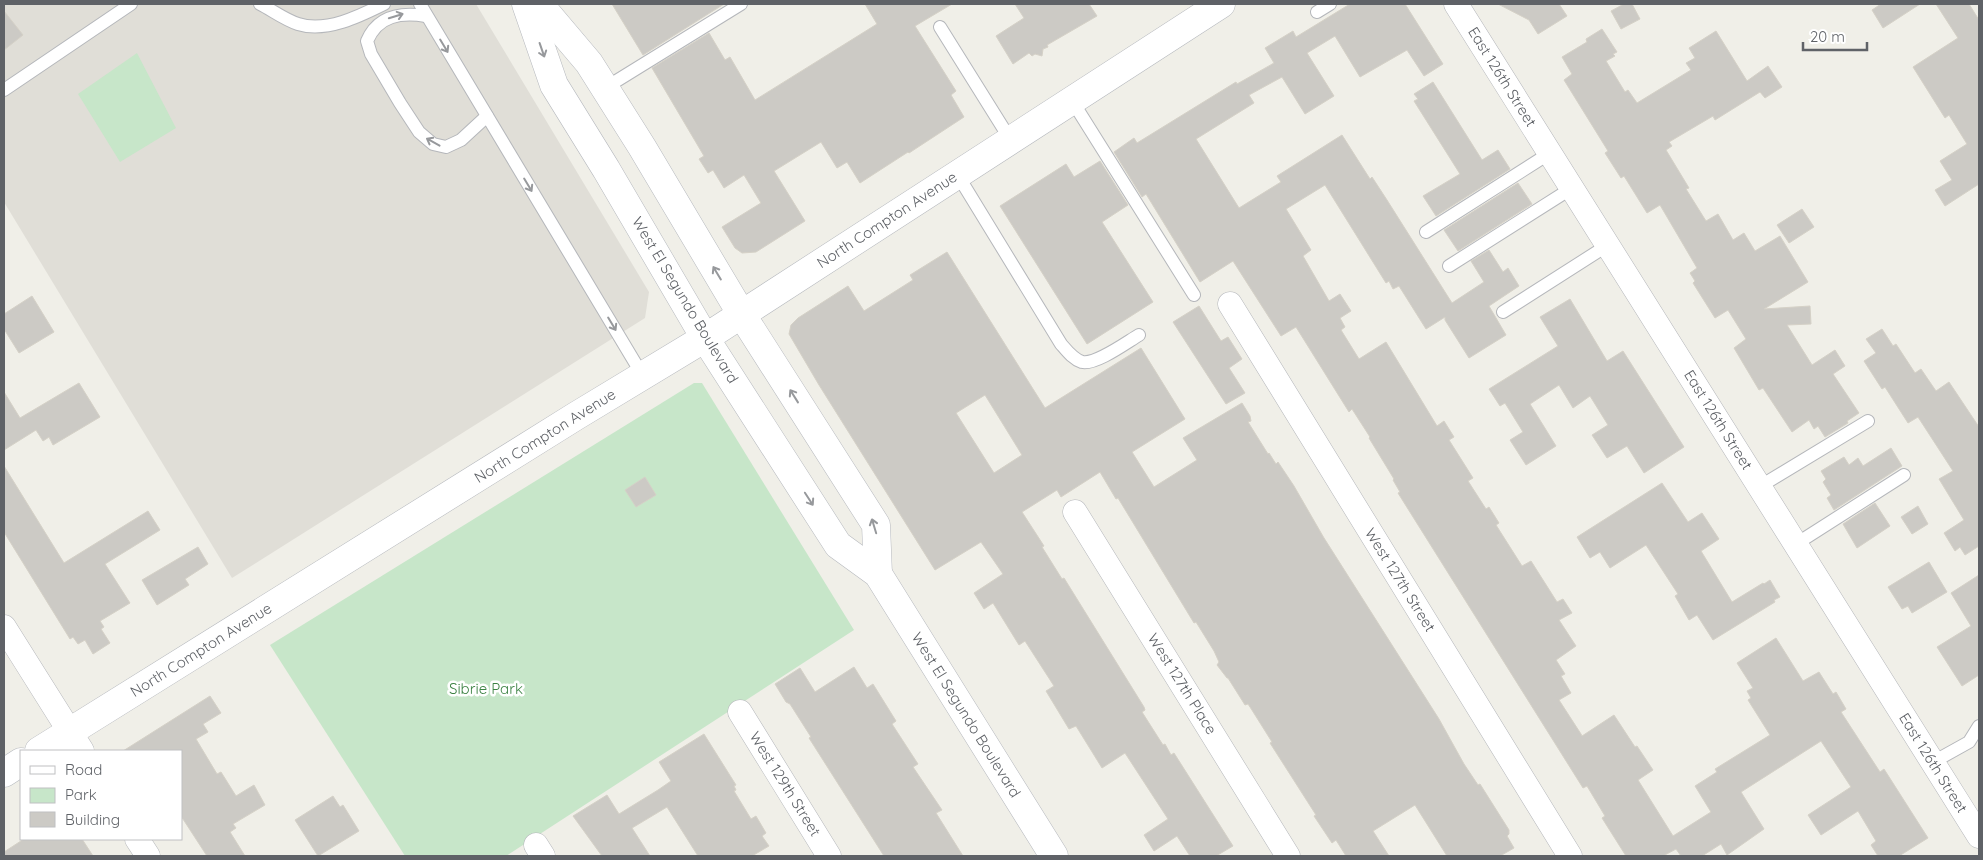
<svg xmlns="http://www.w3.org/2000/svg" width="1983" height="860" font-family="Quicksand,sans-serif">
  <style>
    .education { fill: #e0ded7 }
    .green { fill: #c7e6c9 }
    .building { fill: #cccac5; stroke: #d5d1c7; fill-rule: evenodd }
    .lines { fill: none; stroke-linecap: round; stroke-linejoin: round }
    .lane-casing { stroke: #b5b7bb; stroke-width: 14 }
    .street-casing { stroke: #b5b7bb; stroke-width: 25 }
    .secondary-casing { stroke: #b6b9be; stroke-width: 29 }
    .lane { stroke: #fff; stroke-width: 12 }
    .street { stroke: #fff; stroke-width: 24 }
    .secondary { stroke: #fff; stroke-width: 28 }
    .oneway { stroke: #97999c }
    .labels { text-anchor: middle; stroke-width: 5; stroke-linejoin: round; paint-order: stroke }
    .street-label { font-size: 15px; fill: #5f6267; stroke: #fff }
    .park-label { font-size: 15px; fill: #3c8243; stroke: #fff }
  </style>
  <rect width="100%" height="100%" fill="#f0efe8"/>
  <path class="education" d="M4,4H476L649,292L645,318L232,578L4,202Z"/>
  <g class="green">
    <path d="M137,53L176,128L120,162L78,94Z"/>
    <path d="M694,383H702L854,630L506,856H405L270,645Z"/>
  </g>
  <g class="building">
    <path d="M612,4H724L643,55Z"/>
    <path d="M865,4H952L915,26L956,91L951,95L964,117L909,153L908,152L860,183L847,162L837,168L821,142L774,171L805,221L756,252L742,253L735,248L722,227L761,203L744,175L724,188L713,170L708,173L699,159L704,156L652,68L709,33L725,60L730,57L755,100L877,24Z"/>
    <path d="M1015,4H1089L1097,16L1047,45L1048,47L1043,49L1042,56L1035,54L1032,56L1029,53L1013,64L996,36L1024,18Z"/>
    <path d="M1350,4H1405L1443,64L1424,76L1407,50L1360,77L1335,36L1307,53L1334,96L1305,114L1282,77L1249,95L1254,103L1196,139L1239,208L1281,182L1277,176L1342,135L1370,179L1372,177L1387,200L1452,303L1484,282L1471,261L1489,250L1503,272L1508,268L1519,286L1489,306L1506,335L1469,358L1445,320V317L1426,329L1399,286L1393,289L1389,281L1386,283L1325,185L1286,209L1311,250L1303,256L1329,301L1340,294L1351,311L1340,318L1345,327L1341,330L1359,359L1386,342L1437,426L1444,421L1454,437L1449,440L1473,478L1468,481L1486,509L1489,507L1499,523L1496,525L1522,566L1531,561L1557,602L1563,599L1572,613L1559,620L1576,646L1556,660L1565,674L1561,676L1571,693L1559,700L1581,734L1582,736L1614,715L1635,747L1637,746L1653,770L1638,780L1673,836L1711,812L1695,786L1717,772L1715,769L1770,735L1748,700L1751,698L1747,691L1753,688L1737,663L1776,638L1803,681L1819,672L1833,694L1836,692L1846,709L1841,712L1880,772L1884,769L1928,838L1899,856H1878L1871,845L1876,841L1858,811L1821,835L1808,815L1851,787L1821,741L1741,792L1764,829L1727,855L1721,844L1702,856H1681L1676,849L1663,856H1626L1602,818L1605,816L1587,786L1583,788L1408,509L1398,493L1400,492L1393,480L1394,479L1369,438L1370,437L1352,409L1349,412L1296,327L1281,336L1233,261L1200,282L1146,194L1142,197L1114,152L1134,138L1137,143L1236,82L1237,84L1274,63L1265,48L1293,31L1296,37Z"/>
    <path d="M1498,4H1559L1567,16L1538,34L1529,20Z"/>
    <path d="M1624,4H1632L1640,19L1621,29L1611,11Z"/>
    <path d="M1881,4H1920L1883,28L1872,10Z"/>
    <path d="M1936,4H1969L1979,20V184L1945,206L1935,190L1952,180L1940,161L1967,144L1949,115L1945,118L1913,67L1958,38Z"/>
    <path d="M4,11L23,35L4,50Z"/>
    <path d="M1602,29L1617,52L1613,54L1615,56L1606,61L1625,92L1628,90L1637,103L1691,70L1686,63L1695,58L1689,48L1716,31L1747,81L1768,66L1782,87L1765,98L1760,92L1715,120L1713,116L1669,142L1672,146L1666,150L1689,188L1686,189L1706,221L1718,214L1733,240L1744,233L1755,251L1780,236L1808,282L1764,309L1810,306L1811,324L1787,325L1812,365L1835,350L1845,366L1833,374L1859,413L1847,421L1848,423L1825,437L1818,426L1814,429L1809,420L1792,432L1763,388L1759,390L1734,348L1746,339L1728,310L1715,318L1693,283L1695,281L1690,273L1697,268L1660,205L1647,213L1624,176L1621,178L1605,153L1608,151L1564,80L1572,74L1562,57L1587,42L1586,39Z"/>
    <path d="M1433,82L1482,160L1498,150L1510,169L1436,216L1423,196L1460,174L1414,101L1418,99L1414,94Z"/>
    <path d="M1100,161L1128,205L1102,222L1153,302L1087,344L1000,206L1066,164L1074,177Z"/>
    <path d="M1518,183L1532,204L1458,251L1444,230Z"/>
    <path d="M1802,209L1814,227L1789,243L1777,225Z"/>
    <path d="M947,252L1045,408L1141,348L1185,419L1132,452L1154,487L1197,460L1183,438L1242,403L1250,416L1251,421L1248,422L1268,454L1269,453L1276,464L1278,462L1294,486L1324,538L1439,719L1464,764L1478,785L1480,784L1509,830V834L1507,836L1514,848L1500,856H1447L1415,805L1373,831L1389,856H1346L1336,840L1332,843L1314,816L1316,815L1270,743L1272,742L1250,707L1248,704L1245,705L1228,678H1227L1217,665L1219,662L1214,651L1196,622L1194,623L1118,498L1116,499L1100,472L1061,497L1057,490L1022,512L1044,546L1042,547L1062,579L1064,578L1144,707L1145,710L1142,712L1163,745L1165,744L1171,755L1174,753L1233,846L1216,856H1190L1177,836L1154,851L1144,835L1168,819L1125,753L1102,768L1076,726L1069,729L1046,691L1054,686L1025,641L1019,645L993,603L984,609L974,593L1003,574L981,542L935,570L819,385L789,334L791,325L798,318L848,286L864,311L913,280L910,275ZM985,395L1022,455L994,473L956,413Z"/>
    <path d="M32,296L54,332L19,353L4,329V314Z"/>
    <path d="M1570,299L1607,361L1623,351L1684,447L1644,473L1627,446L1607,458L1592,435L1608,425L1590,396L1573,408L1559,385L1530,404L1556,446L1526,465L1510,440L1523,432L1505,403L1500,406L1489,389L1558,346L1540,317Z"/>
    <path d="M1199,306L1221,341L1228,337L1242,359L1229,368L1245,393L1226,404L1173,322Z"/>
    <path d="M1882,329L1893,346L1896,344L1915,373L1921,369L1936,391L1949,382L1979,427V546L1965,555L1960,547L1955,551L1944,533L1964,520L1939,479L1953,471L1918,417L1908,423L1885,387L1882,389L1864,361L1876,353L1866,339Z"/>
    <path d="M79,383L100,417L53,445L49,437L43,441L36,430L4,450V392L20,418Z"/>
    <path d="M1891,448L1902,466L1834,510L1827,498L1831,495L1823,482L1826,479L1821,471L1844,457L1849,465L1858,458L1863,466Z"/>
    <path d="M4,466L64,563L148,511L160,530L105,564L130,603L100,621L104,627L101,629L110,643L93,654L85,640L78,644L73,637L70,639L4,532Z"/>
    <path d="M645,477L656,495L636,507L625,490Z"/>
    <path d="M1662,483L1688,522L1702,513L1719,539L1701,551L1732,602L1763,583L1764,584L1770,580L1780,597L1774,600L1775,602L1713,640L1697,615L1689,620L1675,596L1678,594L1646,545L1610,568L1600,552L1590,558L1577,537Z"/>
    <path d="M1875,503L1890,526L1857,548L1843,524Z"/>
    <path d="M1918,506L1928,524L1912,534L1901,517Z"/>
    <path d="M198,547L208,564L185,579L189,585L157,605L142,580Z"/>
    <path d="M1929,562L1947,592L1912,613L1908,606L1902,609L1888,587Z"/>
    <path d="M1979,575V675L1962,686L1937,647L1971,626L1951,593Z"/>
    <path d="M854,667L867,688L873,684L896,721L892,724L918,764L913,767L942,810L936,813L963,856H884L809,738L811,737L790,704L786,702L775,684L800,668L815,692Z"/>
    <path d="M210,696L221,713L203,724L208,732L196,739L217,774L221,772L236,796L254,785L265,805L233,824L236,828L230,832L245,856H207L181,816V751H123Z"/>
    <path d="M704,734L736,785L734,786L736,790L734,791L751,819L756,816L766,833L762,836L769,846L752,856H698L667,807L632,828L650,856H602L573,816L607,795L619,814L658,790L671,781L659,762Z"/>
    <path d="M333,796L340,807L343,805L359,831L318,856L295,820Z"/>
    <path d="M24,839H82L93,856H4V852Z"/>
  </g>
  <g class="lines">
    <g class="lane-casing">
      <g id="lane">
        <path d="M260,4C272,10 285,20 298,24C326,33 360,16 384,4"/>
        <path d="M420,4L643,376"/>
        <path d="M1317,12L1330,4"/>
        <path d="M426,16C401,12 378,15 367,41L371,54L400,103L419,132L433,144L446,147L461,140L487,116"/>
        <path d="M940,27L1010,139"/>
        <path d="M605,88L741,4"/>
        <path d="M4,90L131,4"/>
        <path d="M1071,99L1194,295"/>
        <path d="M957,174L1061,344C1067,351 1073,359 1082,362C1096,365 1127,342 1139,335"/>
        <path d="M1426,232L1550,153"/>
        <path d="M1449,266L1572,188"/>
        <path d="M1503,312L1608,245"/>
        <path d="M1759,487L1868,421"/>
        <path d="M1796,544L1904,475"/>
        <path d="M1933,762L1969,742L1979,726"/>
      </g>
    </g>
    <g class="street-casing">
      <g id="street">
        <path d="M1456,4L1979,836"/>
        <path d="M1230,304L1570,856"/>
        <path d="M1075,512L1288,856"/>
        <path d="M4,627L82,751"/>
        <path d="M740,712L829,856"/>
        <path d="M137,839L148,856"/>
        <path d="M536,845L543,856"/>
      </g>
    </g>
    <g class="secondary-casing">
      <g id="secondary">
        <path d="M526,4L554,85L606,169L705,338L838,545L878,574L1054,856"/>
        <path d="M539,4L589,63L642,147L742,315L876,525L878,574"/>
        <path d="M39,751L576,416L705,338L1221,4"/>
        <path d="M4,773L21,762"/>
      </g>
    </g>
    <use href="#lane" class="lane"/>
    <use href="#street" class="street"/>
    <use href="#secondary" class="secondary"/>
  </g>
  <defs><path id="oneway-shaft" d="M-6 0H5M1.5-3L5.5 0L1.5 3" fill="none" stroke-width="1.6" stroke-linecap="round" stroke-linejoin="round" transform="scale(1.25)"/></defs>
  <g class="oneway">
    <use href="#oneway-shaft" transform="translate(396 16) rotate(-17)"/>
    <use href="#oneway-shaft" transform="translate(444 46) rotate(59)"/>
    <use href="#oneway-shaft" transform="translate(542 50) rotate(71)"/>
    <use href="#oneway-shaft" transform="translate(433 142) rotate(-151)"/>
    <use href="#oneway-shaft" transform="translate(528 185) rotate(59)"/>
    <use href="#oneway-shaft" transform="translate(717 273) rotate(-121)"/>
    <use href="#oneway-shaft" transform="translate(612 324) rotate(59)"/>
    <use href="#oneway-shaft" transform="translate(794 396) rotate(-122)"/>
    <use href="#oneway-shaft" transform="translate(809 499) rotate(57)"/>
    <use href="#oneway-shaft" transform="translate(874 526) rotate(-107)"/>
  </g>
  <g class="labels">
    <g class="street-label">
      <text transform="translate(1502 77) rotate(58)" y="5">East 126th Street</text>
      <text transform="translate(887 220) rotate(-33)" y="5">North Compton Avenue</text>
      <text transform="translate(685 300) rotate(59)" y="5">West El Segundo Boulevard</text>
      <text transform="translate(1718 420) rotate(58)" y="5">East 126th Street</text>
      <text transform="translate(545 436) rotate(-32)" y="5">North Compton Avenue</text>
      <text transform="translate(1400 580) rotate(58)" y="5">West 127th Street</text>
      <text transform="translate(201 650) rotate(-32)" y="5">North Compton Avenue</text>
      <text transform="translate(1182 684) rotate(58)" y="5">West 127th Place</text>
      <text transform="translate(966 715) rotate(58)" y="5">West El Segundo Boulevard</text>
      <text transform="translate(1933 763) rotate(58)" y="5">East 126th Street</text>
      <text transform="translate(785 784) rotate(58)" y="5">West 129th Street</text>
    </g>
    <g class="park-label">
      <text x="486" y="694">Sibrie Park</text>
    </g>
  </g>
  <rect width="1983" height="860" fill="none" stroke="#5f6267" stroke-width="10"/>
  <rect x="20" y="750" width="162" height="90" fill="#ffffff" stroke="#bfc0c2"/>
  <rect x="30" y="766" width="25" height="8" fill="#ffffff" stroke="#bfc0c2"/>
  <text x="65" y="775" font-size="15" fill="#5f6267">Road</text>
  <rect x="30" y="788" width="25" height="15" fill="#c7e6c9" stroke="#bfc0c2"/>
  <text x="65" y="800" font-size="15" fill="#5f6267">Park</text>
  <rect x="30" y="812" width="25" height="15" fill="#cccac5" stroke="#bfc0c2"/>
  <text x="65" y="825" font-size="15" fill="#5f6267">Building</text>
  <path d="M1803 42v8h64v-8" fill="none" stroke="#5f6267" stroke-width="2.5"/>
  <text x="1810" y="42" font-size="15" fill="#5f6267" stroke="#ffffff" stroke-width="4" paint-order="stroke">20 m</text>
</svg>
